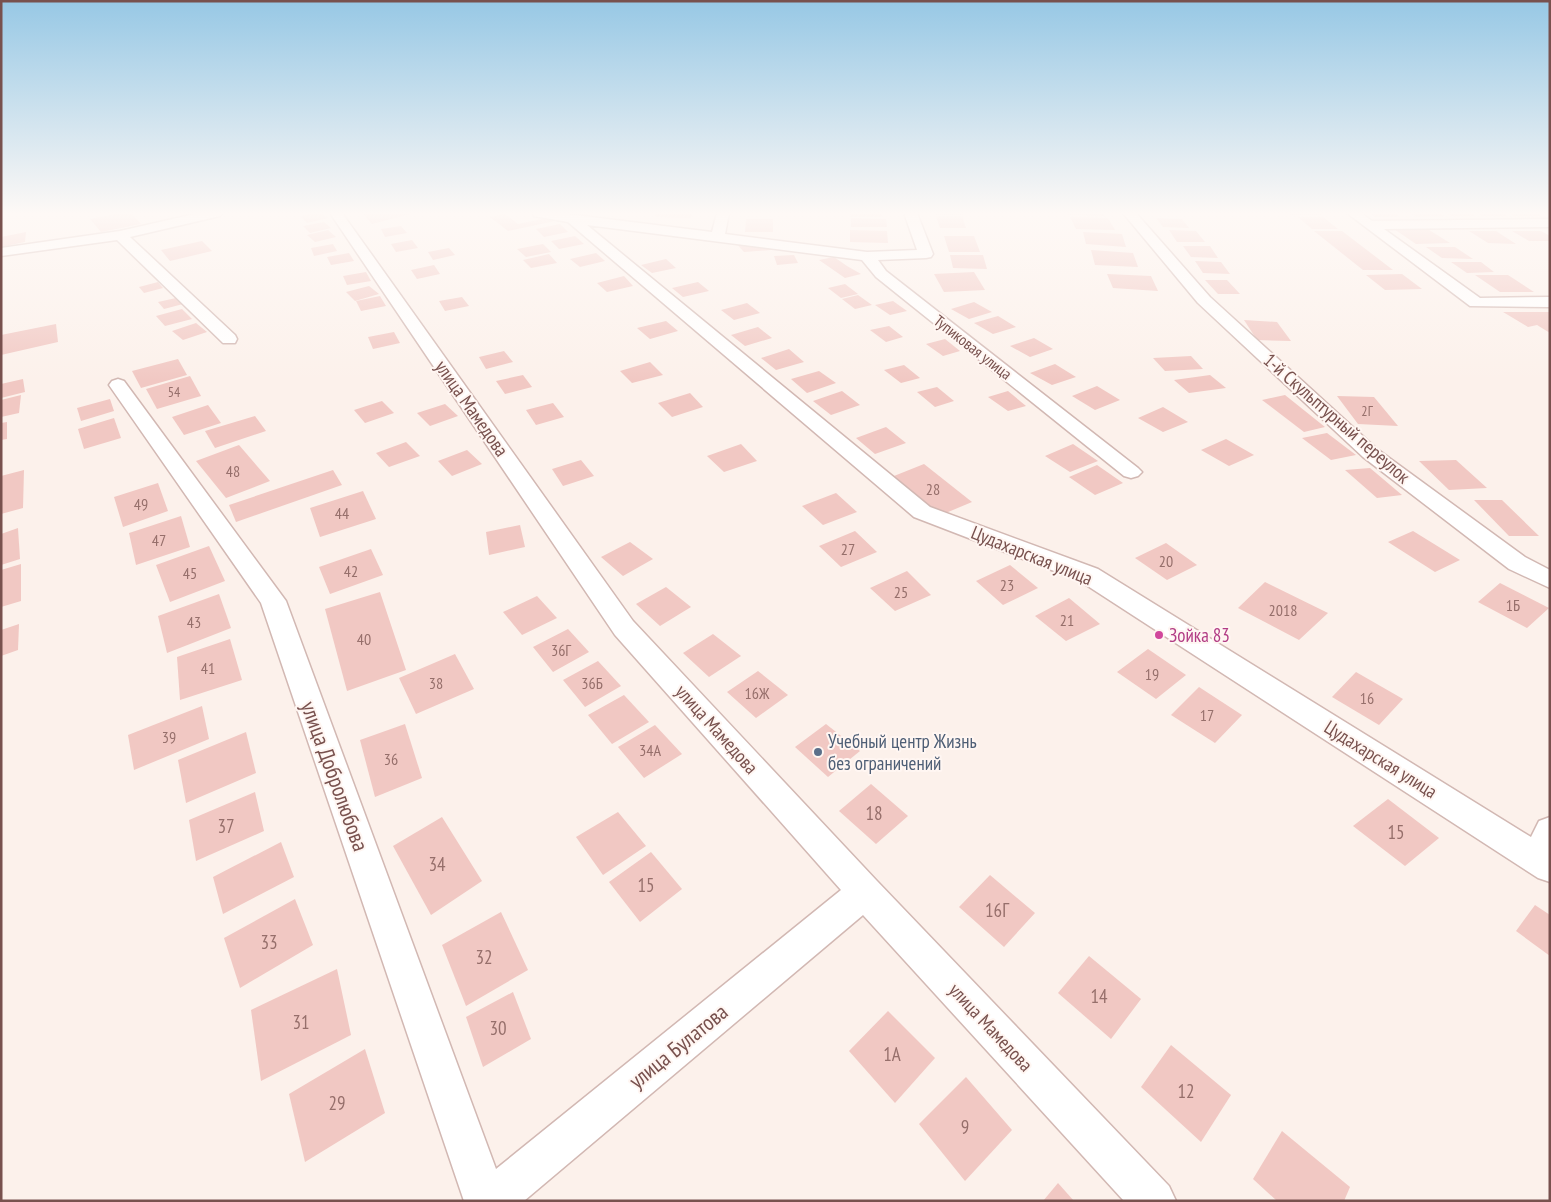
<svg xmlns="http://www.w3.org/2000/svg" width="1551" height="1202" font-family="'PT Sans Narrow',sans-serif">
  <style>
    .building { fill: #f1c8c3 }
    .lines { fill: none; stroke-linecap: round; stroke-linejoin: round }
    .street-casing { stroke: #d2b8b3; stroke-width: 3 }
    .street { fill: #fff; fill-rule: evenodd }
    .hotel-dot { fill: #d1479c; stroke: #fff6f2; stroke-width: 2 }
    .service-dot { fill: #5c6f8a; stroke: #fff6f2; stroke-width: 2 }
    .labels { text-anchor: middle; stroke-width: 4; stroke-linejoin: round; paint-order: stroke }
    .far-number-label { font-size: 14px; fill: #966f6b }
    .far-street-label { font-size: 16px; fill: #78514e; stroke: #fff6f2 }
    .number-label { font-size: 16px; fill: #966f6b }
    .street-label { font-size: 19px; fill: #78514e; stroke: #fff6f2 }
    .hotel-label { font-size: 19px; fill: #b23c85; stroke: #fff6f2; text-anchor: start }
    .service-label { font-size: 19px; fill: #4e5e75; stroke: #fff6f2; text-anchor: start }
    .near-number-label { font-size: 19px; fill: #966f6b }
    .near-street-label { font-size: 22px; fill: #78514e; stroke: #fff6f2 }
  </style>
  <rect width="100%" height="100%" fill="#fcf1eb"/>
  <g class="building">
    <path d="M121,213H131L141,224L101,232L90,219Z"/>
    <path d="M317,213H321L328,218L307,223L300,216Z"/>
    <path d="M362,213H414L372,224Z"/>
    <path d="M656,213H692L691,218L655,217Z"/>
    <path d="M850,213H881L882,217H850Z"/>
    <path d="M935,213H962L963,215H936Z"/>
    <path d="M1068,213H1102L1104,216L1068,215Z"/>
    <path d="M1288,213H1319L1322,215H1291Z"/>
    <path d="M1369,213H1394L1400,217H1375Z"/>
    <path d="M1410,213H1439L1445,216L1416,217Z"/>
    <path d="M1445,213H1469L1475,216H1451Z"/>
    <path d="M1477,213H1503L1508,216H1482Z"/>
    <path d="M1509,213H1537L1542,216H1514Z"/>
    <path d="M505,214L518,224L547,218L555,221L508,231L490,217Z"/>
    <path d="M936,216H962L966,228H940Z"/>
    <path d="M1070,217L1108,218L1115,230L1076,229Z"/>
    <path d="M1298,217H1323L1338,229H1312Z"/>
    <path d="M851,218L886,219L887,227H851Z"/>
    <path d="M1156,218L1182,219L1189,228L1163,227Z"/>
    <path d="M746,219H773V232H745Z"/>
    <path d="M324,222L331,228L310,233L303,226Z"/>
    <path d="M560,224L568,232L544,237L536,229Z"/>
    <path d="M401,226L407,233L385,237L381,229Z"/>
    <path d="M1426,228L1450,243L1416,244L1394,229Z"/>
    <path d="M328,230L336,237L315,242L307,235Z"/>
    <path d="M850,230L887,231L888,243L850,242Z"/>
    <path d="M1169,230L1196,231L1205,242H1177Z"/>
    <path d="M1314,231H1342L1393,270H1363Z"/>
    <path d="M1469,231H1496L1516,244L1488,243Z"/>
    <path d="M1512,231H1541L1550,236V241H1529Z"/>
    <path d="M26,232L25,242L1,247V237Z"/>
    <path d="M1083,232L1122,234L1126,247L1086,244Z"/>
    <path d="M575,236L584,244L559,249L551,241Z"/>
    <path d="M944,236H974L980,252H949Z"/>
    <path d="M412,240L418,248L396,252L391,244Z"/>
    <path d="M202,241L212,251L170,261L161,250Z"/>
    <path d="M735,242L773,246L771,250L744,252Z"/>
    <path d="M333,244L337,251L314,256L311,248Z"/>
    <path d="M543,244L551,252L526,257L517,249Z"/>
    <path d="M1183,246H1210L1218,258L1191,257Z"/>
    <path d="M1426,247H1455L1473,259L1442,258Z"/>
    <path d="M449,248L455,255L433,260L428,252Z"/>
    <path d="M1091,250L1133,253L1138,267L1095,265Z"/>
    <path d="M349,253L354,261L331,265L327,257Z"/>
    <path d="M596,253L605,261L580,267L570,259Z"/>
    <path d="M549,254L557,263L531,268L523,260Z"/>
    <path d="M794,255L798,263L777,265L774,256Z"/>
    <path d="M950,255H983L987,269L953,268Z"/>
    <path d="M834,257L847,266L861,274L845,278L819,260Z"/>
    <path d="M666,259L676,268L652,273L641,265Z"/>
    <path d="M1195,261L1221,262L1230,274L1203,273Z"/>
    <path d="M1451,262H1481L1494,272L1467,273Z"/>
    <path d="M434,265L440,274L417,279L411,270Z"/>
    <path d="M366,272L371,281L347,285L343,276Z"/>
    <path d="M974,272L985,290L944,292L934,274Z"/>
    <path d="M1107,274L1151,276L1158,291L1113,288Z"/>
    <path d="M1402,274L1422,289L1385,290L1366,275Z"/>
    <path d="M1475,275H1508L1534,292H1500Z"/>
    <path d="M624,276L633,286L607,292L597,283Z"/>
    <path d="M1205,280H1227L1240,294H1218Z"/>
    <path d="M158,282L163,288L144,293L139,287Z"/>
    <path d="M698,282L709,291L683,297L672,288Z"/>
    <path d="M845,284L858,294L841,298L828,288Z"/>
    <path d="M369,286L379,294L355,301L346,292Z"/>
    <path d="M858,295L872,305L855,309L842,299Z"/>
    <path d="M380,296L386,306L361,311L356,301Z"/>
    <path d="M462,297L469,306L445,311L439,301Z"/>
    <path d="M176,298L183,304L164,309L158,302Z"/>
    <path d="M893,301L907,311L890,315L875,305Z"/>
    <path d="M974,302L992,312L969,319L951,309Z"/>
    <path d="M747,303L760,313L734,320L721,310Z"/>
    <path d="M182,309L192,319L165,326L156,316Z"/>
    <path d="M1503,312H1550V333L1537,325L1528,327Z"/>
    <path d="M998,316L1016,327L993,334L974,323Z"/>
    <path d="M1244,320L1277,322L1291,341L1257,340Z"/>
    <path d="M666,321L678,331L650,339L637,328Z"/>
    <path d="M196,323L207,332L183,340L172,331Z"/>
    <path d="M56,324L58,342L1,355V335Z"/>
    <path d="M889,326L903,337L886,342L870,330Z"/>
    <path d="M758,327L772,338L745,346L731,335Z"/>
    <path d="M394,332L400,343L373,349L368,337Z"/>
    <path d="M1034,338L1053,349L1030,357L1010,346Z"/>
    <path d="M945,339L960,351L943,356L926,344Z"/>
    <path d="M789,349L804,362L776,370L761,358Z"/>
    <path d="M504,351L513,362L486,369L479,357Z"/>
    <path d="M1191,356L1203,369L1165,371L1153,358Z"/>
    <path d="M178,359L187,375L141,388L132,371Z"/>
    <path d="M650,362L663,375L632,383L620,371Z"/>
    <path d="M1055,364L1076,377L1052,385L1030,373Z"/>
    <path d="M904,365L920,378L901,383L884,370Z"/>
    <path d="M819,371L836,383L807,393L791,379Z"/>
    <path d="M523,375L532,387L505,394L496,381Z"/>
    <path d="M1210,375L1226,388L1189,393L1174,380Z"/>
    <path d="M190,376L201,396L157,409L146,389Z"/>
    <path d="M23,379L25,392L1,398V384Z"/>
    <path d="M1097,386L1120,400L1095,410L1072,396Z"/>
    <path d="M937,387L954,401L935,407L917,392Z"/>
    <path d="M842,391L860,405L831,415L813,401Z"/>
    <path d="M1008,391L1026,406L1008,411L988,397Z"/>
    <path d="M690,393L703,407L672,417L658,403Z"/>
    <path d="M21,395L19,413L1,417V400Z"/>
    <path d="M1285,395L1325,427L1304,432L1262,400Z"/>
    <path d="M1337,396L1374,397L1398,426L1358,424Z"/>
    <path d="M110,399L114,411L81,421L77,408Z"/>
    <path d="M382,401L394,413L365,423L354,410Z"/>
    <path d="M553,403L564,417L536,425L526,410Z"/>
    <path d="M445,404L458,416L430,426L417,413Z"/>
    <path d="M208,405L221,423L184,435L172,417Z"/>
    <path d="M1163,407L1188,422L1163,432L1138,418Z"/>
    <path d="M255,416L266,431L215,448L205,431Z"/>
    <path d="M114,418L121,438L84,449L78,429Z"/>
    <path d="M7,422V439L1,440V423Z"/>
    <path d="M886,427L906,443L875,454L856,438Z"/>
    <path d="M1327,433L1356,455L1331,460L1302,438Z"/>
    <path d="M1226,439L1254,455L1229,466L1201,450Z"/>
    <path d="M406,442L420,456L389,467L376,453Z"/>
    <path d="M741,444L757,461L724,472L707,456Z"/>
    <path d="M1073,444L1098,461L1070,472L1045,456Z"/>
    <path d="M239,445L270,481L226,498L196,461Z"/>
    <path d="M467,450L482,464L452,476L438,461Z"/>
    <path d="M581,460L594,476L563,486L552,469Z"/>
    <path d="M1456,460L1487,488L1449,490L1419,461Z"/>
    <path d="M924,464L972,502L941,515L894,476Z"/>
    <path d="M1097,465L1123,483L1095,495L1069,477Z"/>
    <path d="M1370,468L1402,495L1377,498L1345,470Z"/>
    <path d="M24,470L23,508L1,514V476Z"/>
    <path d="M333,470L342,485L236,522L229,505Z"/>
    <path d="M158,483L168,511L123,527L114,497Z"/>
    <path d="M363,491L376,519L320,537L310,508Z"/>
    <path d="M836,493L857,512L823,525L802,506Z"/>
    <path d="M1474,500H1502L1539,536H1509Z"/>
    <path d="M181,516L190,547L136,565L129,533Z"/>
    <path d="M520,525L525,547L489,555L486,532Z"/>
    <path d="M18,528L20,559L1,565V534Z"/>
    <path d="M855,531L877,552L841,567L819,546Z"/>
    <path d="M1413,531L1460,560L1435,572L1388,542Z"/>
    <path d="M630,542L653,559L623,576L601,557Z"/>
    <path d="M1166,543L1197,565L1167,580L1135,558Z"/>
    <path d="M209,546L225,581L170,602L156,565Z"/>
    <path d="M371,549L383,575L330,594L319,567Z"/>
    <path d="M21,564V601L1,607V570Z"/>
    <path d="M1010,565L1038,588L1003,605L976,581Z"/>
    <path d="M907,571L931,595L895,611L870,588Z"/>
    <path d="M1265,582L1328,613L1299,640L1238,608Z"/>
    <path d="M1500,583L1549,608L1527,628L1478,602Z"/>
    <path d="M666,587L691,607L660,626L636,604Z"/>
    <path d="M380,592L406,670L347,691L325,609Z"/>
    <path d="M219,594L231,628L167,653L158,616Z"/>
    <path d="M537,596L557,618L522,635L503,612Z"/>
    <path d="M1069,598L1100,624L1066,641L1035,616Z"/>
    <path d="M19,624L18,650L1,656V630Z"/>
    <path d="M568,629L589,652L553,672L533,647Z"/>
    <path d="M713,634L741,656L709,677L683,653Z"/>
    <path d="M230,639L242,680L180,700L177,657Z"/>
    <path d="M1148,649L1186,675L1156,699L1117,672Z"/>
    <path d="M455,654L474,689L416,714L399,678Z"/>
    <path d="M598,661L621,686L585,707L563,680Z"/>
    <path d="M758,671L788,695L756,718L727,692Z"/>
    <path d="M1356,672L1403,699L1379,725L1332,697Z"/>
    <path d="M1199,687L1242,715L1215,743L1171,715Z"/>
    <path d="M624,695L649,722L612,744L588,715Z"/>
    <path d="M202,706L209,739L134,770L128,735Z"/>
    <path d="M405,724L422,778L375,797L360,740Z"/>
    <path d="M826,724L860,751L828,777L795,747Z"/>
    <path d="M655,725L682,754L644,778L618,747Z"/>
    <path d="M246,732L256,773L186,803L178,760Z"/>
    <path d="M871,784L908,816L876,844L839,811Z"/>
    <path d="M255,792L264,831L196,861L189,820Z"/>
    <path d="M1388,799L1439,838L1405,866L1353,826Z"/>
    <path d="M618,812L646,846L603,875L576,837Z"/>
    <path d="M442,817L482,881L431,915L393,846Z"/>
    <path d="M281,842L294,877L223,914L213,877Z"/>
    <path d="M651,852L682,889L640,922L609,882Z"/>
    <path d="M990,875L1035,913L1004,947L959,907Z"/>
    <path d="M295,899L313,945L240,988L224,938Z"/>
    <path d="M1535,905L1550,915V956L1516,931Z"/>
    <path d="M501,912L528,970L466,1006L442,945Z"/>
    <path d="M1089,956L1141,999L1111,1039L1058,993Z"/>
    <path d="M337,969L351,1035L261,1081L251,1010Z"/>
    <path d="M513,992L531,1039L483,1067L466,1017Z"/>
    <path d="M888,1011L935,1058L895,1103L849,1051Z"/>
    <path d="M1171,1045L1231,1095L1201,1142L1141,1087Z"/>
    <path d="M365,1049L385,1113L305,1162L289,1094Z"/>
    <path d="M966,1077L1012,1130L965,1181L919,1124Z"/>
    <path d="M1282,1131L1350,1187L1344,1201H1277L1253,1179Z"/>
    <path d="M1058,1183L1074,1201H1043Z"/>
  </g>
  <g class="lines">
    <g class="street-casing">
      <g id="street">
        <path d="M199,213H222L220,216L130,237L235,335L237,339L235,343H223L117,240L1,256V248L120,231Z"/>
        <path d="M330,213H342L633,621L877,881L1169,1186L1176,1201H1124L863,915L524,1201H464L261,603L109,385L112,381L118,379L124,381L286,601L496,1169L841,890L615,635Z"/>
        <path d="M532,213H559L712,232L717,213H729L725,234L867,252L917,250L904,213H917L933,254L931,257L926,258L878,260L886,271L1138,468L1142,472L1138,476L1131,478L1124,476L876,277L862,260L587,225L930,507L1098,569L1531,837L1539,821L1550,817V882L1538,878L1080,581L914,517L568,222L534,216Z"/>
        <path d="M1123,213H1136L1210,297L1377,449L1525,557L1550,570V588L1509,569L1363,457L1198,303Z"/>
        <path d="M1347,213H1361L1372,221L1550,219V227L1384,229L1480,298L1550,297V307L1470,306Z"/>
      </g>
    </g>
    <use href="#street" class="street"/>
  </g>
  <linearGradient id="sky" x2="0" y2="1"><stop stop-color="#97c8e5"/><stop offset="0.56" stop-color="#fef9f6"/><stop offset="1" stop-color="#fef9f6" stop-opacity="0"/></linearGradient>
  <rect width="1551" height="381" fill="url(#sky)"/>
  <circle class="hotel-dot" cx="1159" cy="635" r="5"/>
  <circle class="service-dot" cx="818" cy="752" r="5"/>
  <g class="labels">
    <g class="far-number-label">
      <text x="174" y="397">54</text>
      <text x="1367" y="416">2Г</text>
    </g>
    <g class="far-street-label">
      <text transform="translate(973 347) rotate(38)" y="6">Тупиковая улица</text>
    </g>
    <g class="number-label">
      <text x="233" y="477">48</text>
      <text x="933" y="495">28</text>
      <text x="141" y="510">49</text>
      <text x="342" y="519">44</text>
      <text x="159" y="546">47</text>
      <text x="848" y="555">27</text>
      <text x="1166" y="567">20</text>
      <text x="351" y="577">42</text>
      <text x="190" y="579">45</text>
      <text x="1007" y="591">23</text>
      <text x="901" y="598">25</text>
      <text x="1513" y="611">1Б</text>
      <text x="1283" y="616">2018</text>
      <text x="1067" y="626">21</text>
      <text x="194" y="628">43</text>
      <text x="364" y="645">40</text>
      <text x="561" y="656">36Г</text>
      <text x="208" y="674">41</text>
      <text x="1152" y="680">19</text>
      <text x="436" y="689">38</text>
      <text x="592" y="689">36Б</text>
      <text x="757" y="699">16Ж</text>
      <text x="1367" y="704">16</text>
      <text x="1207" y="721">17</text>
      <text x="169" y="743">39</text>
      <text x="650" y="756">34А</text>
      <text x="391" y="765">36</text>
    </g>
    <g class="street-label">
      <text transform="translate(472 408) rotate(55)" y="7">улица Мамедова</text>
      <text transform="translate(1337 418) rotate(41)" y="7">1-й Скульптурный переулок</text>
      <text transform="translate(1032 555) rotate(22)" y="7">Цудахарская улица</text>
      <text transform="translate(717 729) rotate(48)" y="7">улица Мамедова</text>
      <text transform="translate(1381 759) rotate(32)" y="7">Цудахарская улица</text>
      <text transform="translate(991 1027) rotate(47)" y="7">улица Мамедова</text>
    </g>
    <g class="hotel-label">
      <text x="1169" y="642">Зойка 83</text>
    </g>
    <g class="service-label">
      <text x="828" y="748">Учебный центр Жизнь<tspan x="828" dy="22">без ограничений</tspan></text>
    </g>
    <g class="near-number-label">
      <text x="874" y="820">18</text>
      <text x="226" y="833">37</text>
      <text x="1396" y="839">15</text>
      <text x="437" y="871">34</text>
      <text x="646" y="892">15</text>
      <text x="997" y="917">16Г</text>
      <text x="269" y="949">33</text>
      <text x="484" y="964">32</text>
      <text x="1099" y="1003">14</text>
      <text x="301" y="1029">31</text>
      <text x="498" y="1035">30</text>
      <text x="892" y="1061">1А</text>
      <text x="1186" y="1098">12</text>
      <text x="337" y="1110">29</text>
      <text x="965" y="1134">9</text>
    </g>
    <g class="near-street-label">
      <text transform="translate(335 776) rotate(70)" y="8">улица Добролюбова</text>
      <text transform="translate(678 1046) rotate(-39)" y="8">улица Булатова</text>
    </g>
  </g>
  <rect width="1551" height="1202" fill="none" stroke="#78514e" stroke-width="5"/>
</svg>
